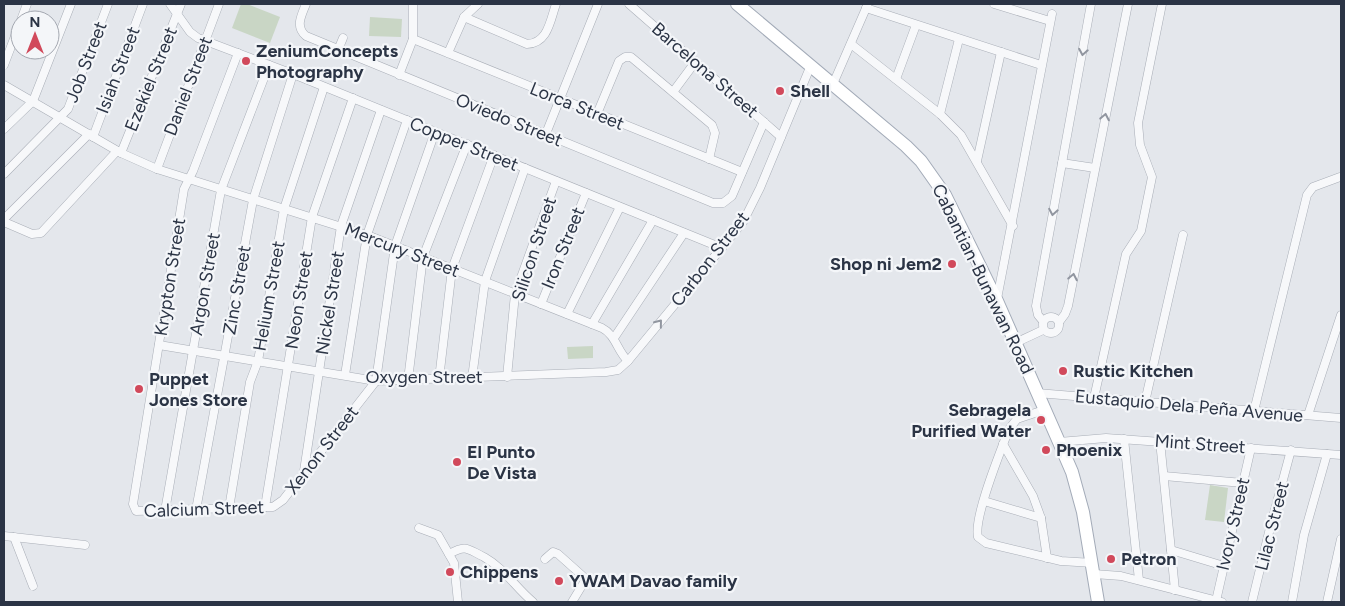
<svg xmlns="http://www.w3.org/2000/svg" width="1345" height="606" font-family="Figtree,sans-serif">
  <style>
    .green { fill: #c9d6c5 }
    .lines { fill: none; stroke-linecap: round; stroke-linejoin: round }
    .minor-casing { stroke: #a9aeb7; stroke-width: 9 }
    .primary-casing { stroke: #a3abb8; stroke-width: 14 }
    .minor { stroke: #f7f8fa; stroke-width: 8 }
    .primary { stroke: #fff; stroke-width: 12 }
    .oneway { stroke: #9196a0 }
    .poi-dot { fill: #d1495b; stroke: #f4f6f9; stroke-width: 2 }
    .labels { text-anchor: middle; stroke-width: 4.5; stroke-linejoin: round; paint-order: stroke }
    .poi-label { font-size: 18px; font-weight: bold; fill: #2b3445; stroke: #f4f6f9; text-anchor: start }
    .street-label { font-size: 18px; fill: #2b3445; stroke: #f4f6f9 }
  </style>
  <rect width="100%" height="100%" fill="#e4e7ec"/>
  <g class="green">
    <path d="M241,4H247L280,17L270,43L232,28Z"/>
    <path d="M370,17L402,19L401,37L369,36Z"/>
    <path d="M593,346V358L568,359L567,347Z"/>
    <path d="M1210,485L1228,488L1224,522L1205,520Z"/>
  </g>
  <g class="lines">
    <g class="minor-casing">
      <g id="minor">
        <path d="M170,4L190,32L198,38L293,74L722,248"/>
        <path d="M306,4C301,16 295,27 306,36L713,203H723L732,196L764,122"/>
        <path d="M629,4L781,137"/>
        <path d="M994,4L1050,21"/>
        <path d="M866,8L1041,65"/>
        <path d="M464,17L527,44C548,43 550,21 556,4"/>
        <path d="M21,20L27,4"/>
        <path d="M413,39L742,172"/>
        <path d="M851,44L940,114L961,135L1013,226"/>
        <path d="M338,50L343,38"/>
        <path d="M238,53L193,171L184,189L133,504L136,511L265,507H273L283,500L376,381L395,246L435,132"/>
        <path d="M448,53L464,17L478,4"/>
        <path d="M4,65L20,23"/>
        <path d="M399,75L413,39V4"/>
        <path d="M896,79L916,25"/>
        <path d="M833,84L867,6"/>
        <path d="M4,85L121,153L157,169L367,235L602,328C616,335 617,351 628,361"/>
        <path d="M673,92L696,61"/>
        <path d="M597,114L619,61L625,57H631L712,125L715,133L709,159"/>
        <path d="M940,114L959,39"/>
        <path d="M4,129L33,101L71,4"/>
        <path d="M545,136L598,4"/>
        <path d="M93,137L143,4"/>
        <path d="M121,153L181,4"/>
        <path d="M977,161L1001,52"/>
        <path d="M1062,163L1095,168"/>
        <path d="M157,169L219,4"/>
        <path d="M4,174L68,109L108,4"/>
        <path d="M4,219L89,134"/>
        <path d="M4,222L32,234L41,233L117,151"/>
        <path d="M997,299L1052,14"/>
        <path d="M541,304L586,193"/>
        <path d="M567,314L620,207"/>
        <circle cx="1051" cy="325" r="8"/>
        <path d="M1043,321L1038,315L1036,306L1091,4"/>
        <path d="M1059,322L1065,314L1068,306L1128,4"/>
        <path d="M592,324L653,220"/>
        <path d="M614,338L684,233"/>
        <path d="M1015,343L1043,330"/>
        <path d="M159,345L376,381L606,372L618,370L628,361L743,222L760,188L811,65"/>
        <path d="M345,375L367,235L407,120"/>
        <path d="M507,377L515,294L556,181"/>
        <path d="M472,378L485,281L525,168"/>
        <path d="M439,379L452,269L494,155"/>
        <path d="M408,380L423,257L467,144"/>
        <path d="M1037,393L1341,418"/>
        <path d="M1094,398L1126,254L1141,231L1152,177L1140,145L1138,123L1162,4"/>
        <path d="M1145,402L1183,235"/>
        <path d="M1044,410L1017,419L1009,429C1001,450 973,518 978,537L986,543L1061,561L1093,563"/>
        <path d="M1254,411L1307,195L1313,187L1340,177"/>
        <path d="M1308,415L1341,315"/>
        <path d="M1124,439L1139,580"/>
        <path d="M1160,441L1175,590"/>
        <path d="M1059,442L1106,438L1341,455"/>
        <path d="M1003,444L1033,496L1041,518L1047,558"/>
        <path d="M304,471L341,226L381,110"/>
        <path d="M1164,476L1243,483"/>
        <path d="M984,501L1041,518"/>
        <path d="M265,507L312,217L353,98"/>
        <path d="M229,508L250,382L258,361L284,209L324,87"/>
        <path d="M196,510L253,200L293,74"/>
        <path d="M165,511L221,190L269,65"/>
        <path d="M419,528L438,535L454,563L458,602"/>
        <path d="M4,536L85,545"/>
        <path d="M14,537L33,586"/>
        <path d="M1171,550L1224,566"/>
        <path d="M449,554C467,544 467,549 484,557C505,569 515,587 533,602"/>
        <path d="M545,559L553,552L558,554L586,579L572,602"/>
        <path d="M1094,574L1121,576L1222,602"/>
        <path d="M1216,601L1251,448"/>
        <path d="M1252,602L1270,528L1291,450"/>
        <path d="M1292,602L1304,535L1327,454"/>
        <path d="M1327,602L1341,539"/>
      </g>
    </g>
    <g class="primary-casing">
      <path id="primary" d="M737,4L906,146L921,161L945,195L997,301L1059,442L1072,472L1083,512L1098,602"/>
    </g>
    <use href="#minor" class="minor"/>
    <use href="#primary" class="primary"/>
  </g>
  <defs><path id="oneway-chevron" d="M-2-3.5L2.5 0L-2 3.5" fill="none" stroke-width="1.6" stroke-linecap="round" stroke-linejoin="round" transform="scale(1.25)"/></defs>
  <g class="oneway">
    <use href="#oneway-chevron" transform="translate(1083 52) rotate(100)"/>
    <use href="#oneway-chevron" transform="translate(1105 117) rotate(-79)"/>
    <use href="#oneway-chevron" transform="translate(1053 212) rotate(100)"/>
    <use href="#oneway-chevron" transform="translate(1073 277) rotate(-79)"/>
    <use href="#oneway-chevron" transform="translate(659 323) rotate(-51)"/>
  </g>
  <g class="poi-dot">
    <circle cx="246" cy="61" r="5"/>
    <circle cx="780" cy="91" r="5"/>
    <circle cx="952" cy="264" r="5"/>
    <circle cx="1063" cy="371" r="5"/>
    <circle cx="139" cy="389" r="5"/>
    <circle cx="1041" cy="420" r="5"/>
    <circle cx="1046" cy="450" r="5"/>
    <circle cx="457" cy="462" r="5"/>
    <circle cx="1111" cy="559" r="5"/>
    <circle cx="450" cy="572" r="5"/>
    <circle cx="559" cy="581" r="5"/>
  </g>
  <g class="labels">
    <g class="poi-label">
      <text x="256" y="57">ZeniumConcepts<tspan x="256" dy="21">Photography</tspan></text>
      <text x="790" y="97">Shell</text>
      <text x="942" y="270" text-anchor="end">Shop ni Jem2</text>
      <text x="1073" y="377">Rustic Kitchen</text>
      <text x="149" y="385">Puppet<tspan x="149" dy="21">Jones Store</tspan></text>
      <text x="1031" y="416" text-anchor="end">Sebragela<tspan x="1031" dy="21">Purified Water</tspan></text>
      <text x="1056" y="456">Phoenix</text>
      <text x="467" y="458">El Punto<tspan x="467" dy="21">De Vista</tspan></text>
      <text x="1121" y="565">Petron</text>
      <text x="460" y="578">Chippens</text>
      <text x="569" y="587">YWAM Davao family</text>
    </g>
    <g class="street-label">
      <text transform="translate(86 62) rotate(-69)" y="6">Job Street</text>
      <text transform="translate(118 70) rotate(-69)" y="6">Isiah Street</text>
      <text transform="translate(705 70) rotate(41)" y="6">Barcelona Street</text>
      <text transform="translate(151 79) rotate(-68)" y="6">Ezekiel Street</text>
      <text transform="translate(188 86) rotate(-69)" y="6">Daniel Street</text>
      <text transform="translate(577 106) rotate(22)" y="6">Lorca Street</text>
      <text transform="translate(509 120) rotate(22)" y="6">Oviedo Street</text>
      <text transform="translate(464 144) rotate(22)" y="6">Copper Street</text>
      <text transform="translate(563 248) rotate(-68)" y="6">Iron Street</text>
      <text transform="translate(534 249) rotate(-72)" y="6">Silicon Street</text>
      <text transform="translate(402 250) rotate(21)" y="6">Mercury Street</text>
      <text transform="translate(710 259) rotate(-52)" y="6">Carbon Street</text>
      <text transform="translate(170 277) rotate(-81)" y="6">Krypton Street</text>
      <text transform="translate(983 279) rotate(64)" y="6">Cabantian-Bunawan Road</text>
      <text transform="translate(205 284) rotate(-80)" y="6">Argon Street</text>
      <text transform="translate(237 290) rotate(-80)" y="6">Zinc Street</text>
      <text transform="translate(269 296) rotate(-80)" y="6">Helium Street</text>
      <text transform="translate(299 300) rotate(-81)" y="6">Neon Street</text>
      <text transform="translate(330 303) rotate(-81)" y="6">Nickel Street</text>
      <text x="424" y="383">Oxygen Street</text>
      <text transform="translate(1189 406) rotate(5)" y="6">Eustaquio Dela Peña Avenue</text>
      <text transform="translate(1200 444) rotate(4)" y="6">Mint Street</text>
      <text transform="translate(322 450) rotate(-52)" y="6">Xenon Street</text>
      <text transform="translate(204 509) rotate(-2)" y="6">Calcium Street</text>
      <text transform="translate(1233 524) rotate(-77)" y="6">Ivory Street</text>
      <text transform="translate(1272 526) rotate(-76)" y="6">Lilac Street</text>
    </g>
  </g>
  <rect width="1345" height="606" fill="none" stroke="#2b3445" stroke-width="10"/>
  <g transform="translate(35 35)"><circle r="24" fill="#f4f6f9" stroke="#a4a8b1"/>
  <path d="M0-4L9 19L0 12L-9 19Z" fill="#d1495b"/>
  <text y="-8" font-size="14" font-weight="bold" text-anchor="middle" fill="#2b3445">N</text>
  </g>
</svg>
